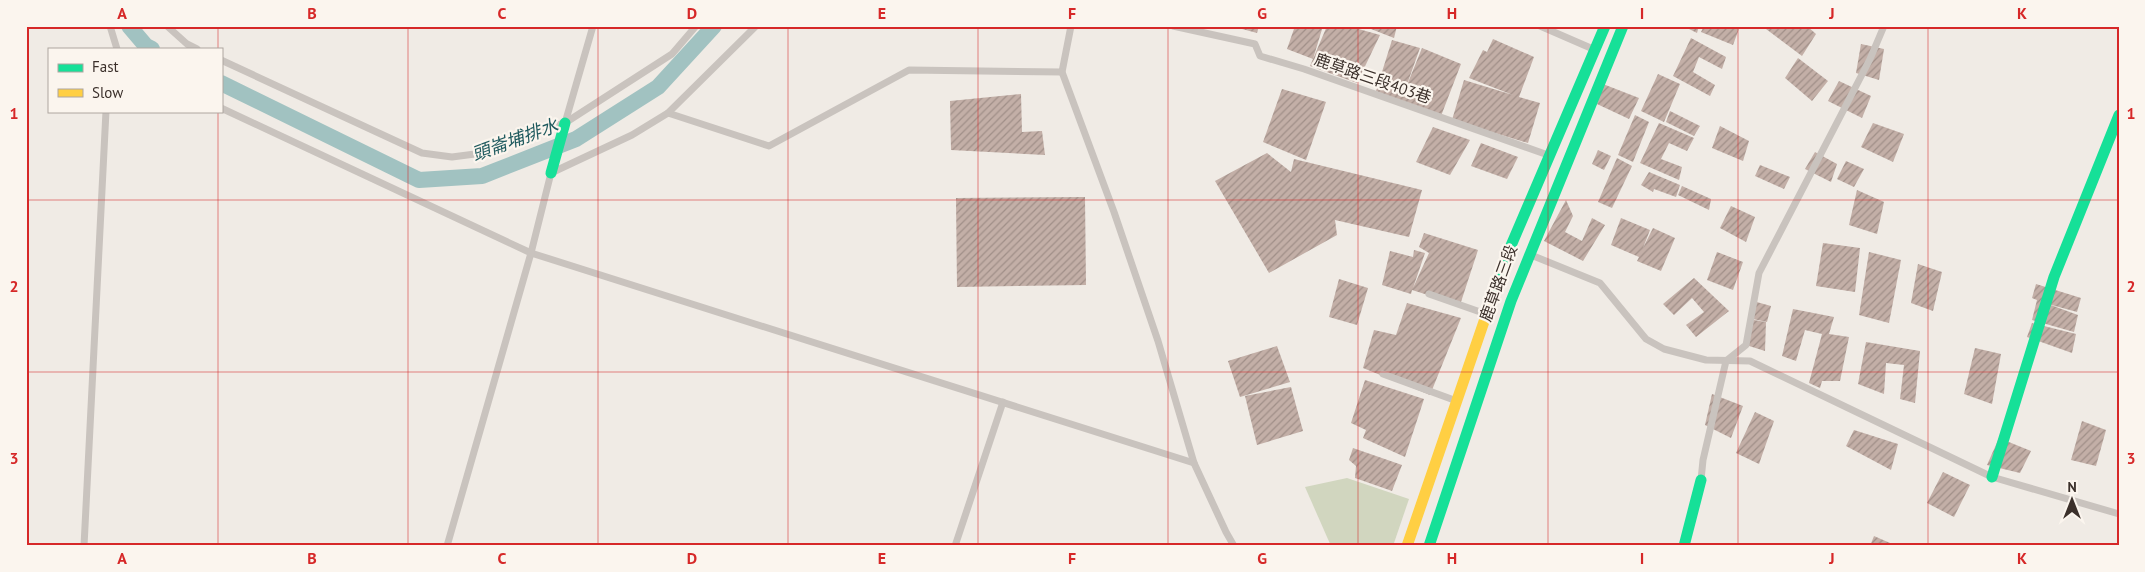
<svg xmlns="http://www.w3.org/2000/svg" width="2145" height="572" font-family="'PT Sans','Noto Sans TC',sans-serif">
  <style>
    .park { fill: #d1d6bf }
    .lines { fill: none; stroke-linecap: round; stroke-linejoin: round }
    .canal { stroke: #a1c2c1; stroke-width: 16 }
    .building { fill: url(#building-hatch) }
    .lane { stroke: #c9c3be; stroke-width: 7 }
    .fast { stroke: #16e098; stroke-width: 11 }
    .slow { stroke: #ffcf43; stroke-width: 11 }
    .grid { fill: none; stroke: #d62828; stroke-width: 1; stroke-opacity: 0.55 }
    .labels { text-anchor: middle; stroke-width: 4.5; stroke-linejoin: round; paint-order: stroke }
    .street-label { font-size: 16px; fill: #3b302b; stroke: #fbf5ee }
    .water-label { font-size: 18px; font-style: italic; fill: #1f5a5e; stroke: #fbf5ee }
    .neatline { fill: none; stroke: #d62828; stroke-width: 2 }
    .grid-label { font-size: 16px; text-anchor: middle; font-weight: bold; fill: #d62828 }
  </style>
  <defs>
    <pattern id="building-hatch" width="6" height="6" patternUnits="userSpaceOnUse" patternTransform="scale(1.25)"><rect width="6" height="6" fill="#c3afa7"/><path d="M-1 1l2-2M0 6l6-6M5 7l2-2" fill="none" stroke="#a08f88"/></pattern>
  </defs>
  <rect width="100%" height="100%" fill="#f0ebe5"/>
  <path class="park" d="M1347,478L1409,499L1393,546H1331L1305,487Z"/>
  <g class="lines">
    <g class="canal">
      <path d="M129,26L146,46L152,49"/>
      <path d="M221,83L419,180L482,176L576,139L658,87L714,26"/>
    </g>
  </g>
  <g class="building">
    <path d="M1231,26H1259L1257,33Z"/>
    <path d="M1295,26H1323L1313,59L1287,49Z"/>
    <path d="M1327,26H1348L1380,35L1357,83L1310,66Z"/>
    <path d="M1372,26H1397L1394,38L1371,29Z"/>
    <path d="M1683,26H1699L1697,33Z"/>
    <path d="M1704,26H1740L1733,45L1701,32Z"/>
    <path d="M1762,26H1807L1816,34L1802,56Z"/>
    <path d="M1691,38L1726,57L1722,69L1699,57L1693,72L1715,85L1710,96L1673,76Z"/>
    <path d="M1493,39L1534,57L1519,97L1540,103L1528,143L1452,120L1464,80L1513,95L1469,78L1483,50L1487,52Z"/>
    <path d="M1392,40L1420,48L1405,90L1422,48L1461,64L1441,116L1401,102L1376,91Z"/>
    <path d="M1861,44L1884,49L1879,80L1856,73Z"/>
    <path d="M1798,58L1828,81L1812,101L1785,78Z"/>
    <path d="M1658,74L1680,84L1664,122L1641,111Z"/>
    <path d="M1839,81L1871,96L1862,118L1828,101Z"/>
    <path d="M1603,84L1639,98L1629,119L1597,104Z"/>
    <path d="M1282,89L1326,102L1306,160L1263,142Z"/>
    <path d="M1021,94L1022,132L1042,131L1045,155L951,150L950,101Z"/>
    <path d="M1670,111L1700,126L1694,136L1666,122Z"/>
    <path d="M1635,115L1649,122L1633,162L1618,155Z"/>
    <path d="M1659,123L1694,138L1687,151L1669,143L1661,159L1682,167L1679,180L1640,163Z"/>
    <path d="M1873,123L1904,134L1893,162L1861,147Z"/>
    <path d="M1720,126L1749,141L1743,161L1712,148Z"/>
    <path d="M1433,127L1470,140L1450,175L1416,162Z"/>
    <path d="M1481,143L1518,157L1507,179L1471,166Z"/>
    <path d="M1598,150L1611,156L1604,170L1592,164Z"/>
    <path d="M1815,152L1837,164L1831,182L1805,169Z"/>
    <path d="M1267,153L1291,172L1294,159L1422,190L1409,237L1335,220L1337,235L1269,273L1215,181Z"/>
    <path d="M1617,158L1632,166L1612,208L1598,202Z"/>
    <path d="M1846,161L1864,169L1854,187L1837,179Z"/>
    <path d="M1760,165L1790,177L1784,189L1755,176Z"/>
    <path d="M1649,172L1680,185L1676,197L1654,189L1653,192L1641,185Z"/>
    <path d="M1682,186L1711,199L1709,210L1678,195Z"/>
    <path d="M1857,190L1884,202L1877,234L1849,225Z"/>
    <path d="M1085,197L1086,285L957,287L956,198Z"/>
    <path d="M1566,200L1573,216L1565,232L1582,241L1592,218L1605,225L1583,261L1544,241Z"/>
    <path d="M1731,206L1755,217L1746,242L1720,228Z"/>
    <path d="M1621,218L1650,230L1643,248L1653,228L1675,238L1661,271L1637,261L1639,257L1611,245Z"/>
    <path d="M1424,233L1478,250L1460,305L1412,290L1411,294L1382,285L1390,251L1413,257L1414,250L1425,253L1413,288L1429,253L1419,247Z"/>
    <path d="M1823,243L1860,248L1855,292L1816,286Z"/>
    <path d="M1717,252L1743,262L1733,290L1707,280Z"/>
    <path d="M1869,252L1901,260L1889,323L1859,315Z"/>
    <path d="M1918,264L1942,272L1933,311L1911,303Z"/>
    <path d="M1694,278L1729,311L1696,337L1686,325L1704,312L1692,298L1674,315L1663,304Z"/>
    <path d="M1339,279L1368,288L1357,325L1329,317Z"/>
    <path d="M2036,284L2081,298L2077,312L2048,304L2078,315L2074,332L2032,320L2037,300L2032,298Z"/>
    <path d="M1753,301L1771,306L1767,322L1748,318Z"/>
    <path d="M1407,303L1461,318L1430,395L1363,368L1374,330L1396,335Z"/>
    <path d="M1793,309L1834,317L1829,334L1849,337L1840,381H1822L1820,388L1809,383L1822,334L1805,330L1796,361L1782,356Z"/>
    <path d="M1748,319L1766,322L1765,351L1746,345Z"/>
    <path d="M2032,323L2076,334L2072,353L2027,337Z"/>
    <path d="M1866,342L1920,351L1915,403L1900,399L1904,365L1886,363L1884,394L1858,384Z"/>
    <path d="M1277,346L1290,382L1240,397L1228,361Z"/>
    <path d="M1975,348L2001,354L1992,404L1964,394Z"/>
    <path d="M1365,380L1424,399L1405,457L1363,438L1366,430L1351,423Z"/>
    <path d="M1291,387L1303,431L1257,445L1245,396Z"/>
    <path d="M1712,394L1743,406L1731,438L1705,425Z"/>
    <path d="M1755,412L1774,421L1759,464L1736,453Z"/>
    <path d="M2082,421L2106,430L2096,466L2071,460Z"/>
    <path d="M1854,430L1898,444L1891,470L1846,446Z"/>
    <path d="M1999,438L2031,451L2020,473L1987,465Z"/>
    <path d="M1353,448L1402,465L1392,491L1355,478L1356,466L1349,460Z"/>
    <path d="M1943,472L1970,485L1954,517L1927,503Z"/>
    <path d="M1874,536L1897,546H1870Z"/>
  </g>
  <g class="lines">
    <g class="lane">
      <path d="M110,26L117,49"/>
      <path d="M167,26L187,44L197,49"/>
      <path d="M1071,26L1062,72L1114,212L1158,341L1194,463L1226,532L1234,546"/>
      <path d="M1173,26L1255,44L1260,56L1304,69L1548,155"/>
      <path d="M1540,26L1593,49"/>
      <path d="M221,60L422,153L452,157L475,154L524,134L565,123L672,54L696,26"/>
      <path d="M221,108L531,253L1194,463"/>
      <path d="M668,113L769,146L909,70L1062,72"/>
      <path d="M565,123L593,26"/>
      <path d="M1531,255L1600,283L1646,339L1664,349L1706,360L1750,361L1992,477L2119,514"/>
      <path d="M1429,294L1486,314"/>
      <path d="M1383,374L1454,400"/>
      <path d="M1701,480L1703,460L1726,361L1746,345L1759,273L1870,59L1884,26"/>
      <path d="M84,546L106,111"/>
      <path d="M447,546L531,253L551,173L632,135L668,113L756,26"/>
      <path d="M955,546L1003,402"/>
    </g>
    <g class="fast">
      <path d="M551,173L565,123"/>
      <path d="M1489,307L1507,255L1605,26"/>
      <path d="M1992,477L2054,277L2119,115"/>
      <path d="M1429,546L1511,301L1623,26"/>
      <path d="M1684,546L1701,480"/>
    </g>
    <path class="slow" d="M1407,546L1489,307"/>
  </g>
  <path class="grid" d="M218,26V49M408,26V546M598,26V546M788,26V546M978,26V546M1168,26V546M1358,26V546M1548,26V546M1738,26V546M1928,26V546M218,111V546M26,200H2119M26,372H2119"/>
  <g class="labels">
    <g class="street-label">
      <text transform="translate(1373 78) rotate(19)" y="6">鹿草路三段403巷</text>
      <text transform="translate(1498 283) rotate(-70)" y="6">鹿草路三段</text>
    </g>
    <g class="water-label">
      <text transform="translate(515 140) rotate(-20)" y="6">頭崙埔排水</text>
    </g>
  </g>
  <rect width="2145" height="572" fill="none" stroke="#fbf5ee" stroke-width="55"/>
  <rect x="48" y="48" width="175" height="65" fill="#fbf5ee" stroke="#aea6a0"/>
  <rect x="58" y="64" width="25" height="8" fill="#16e098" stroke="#aea6a0"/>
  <text x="92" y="72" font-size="15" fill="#3b302b">Fast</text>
  <rect x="58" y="89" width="25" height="8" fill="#ffcf43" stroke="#aea6a0"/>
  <text x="92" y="98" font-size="15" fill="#3b302b">Slow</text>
  <g transform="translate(2072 500)" stroke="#fbf5ee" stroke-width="4" paint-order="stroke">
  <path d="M0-4L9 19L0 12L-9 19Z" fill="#3b302b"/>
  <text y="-8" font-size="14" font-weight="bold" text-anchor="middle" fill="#3b302b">N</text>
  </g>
  <rect x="28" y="28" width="2090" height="516" class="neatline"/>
  <g class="grid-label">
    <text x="122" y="19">A</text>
    <text x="312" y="19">B</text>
    <text x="502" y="19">C</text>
    <text x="692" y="19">D</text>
    <text x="882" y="19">E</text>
    <text x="1072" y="19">F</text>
    <text x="1262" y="19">G</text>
    <text x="1452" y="19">H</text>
    <text x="1642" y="19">I</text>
    <text x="1832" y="19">J</text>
    <text x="2022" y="19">K</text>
    <text x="14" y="119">1</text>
    <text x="2131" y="119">1</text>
    <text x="14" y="292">2</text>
    <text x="2131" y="292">2</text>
    <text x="14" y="464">3</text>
    <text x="2131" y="464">3</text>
    <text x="122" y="564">A</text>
    <text x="312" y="564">B</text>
    <text x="502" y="564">C</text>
    <text x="692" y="564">D</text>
    <text x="882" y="564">E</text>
    <text x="1072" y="564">F</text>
    <text x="1262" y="564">G</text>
    <text x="1452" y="564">H</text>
    <text x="1642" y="564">I</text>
    <text x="1832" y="564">J</text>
    <text x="2022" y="564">K</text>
  </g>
</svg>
